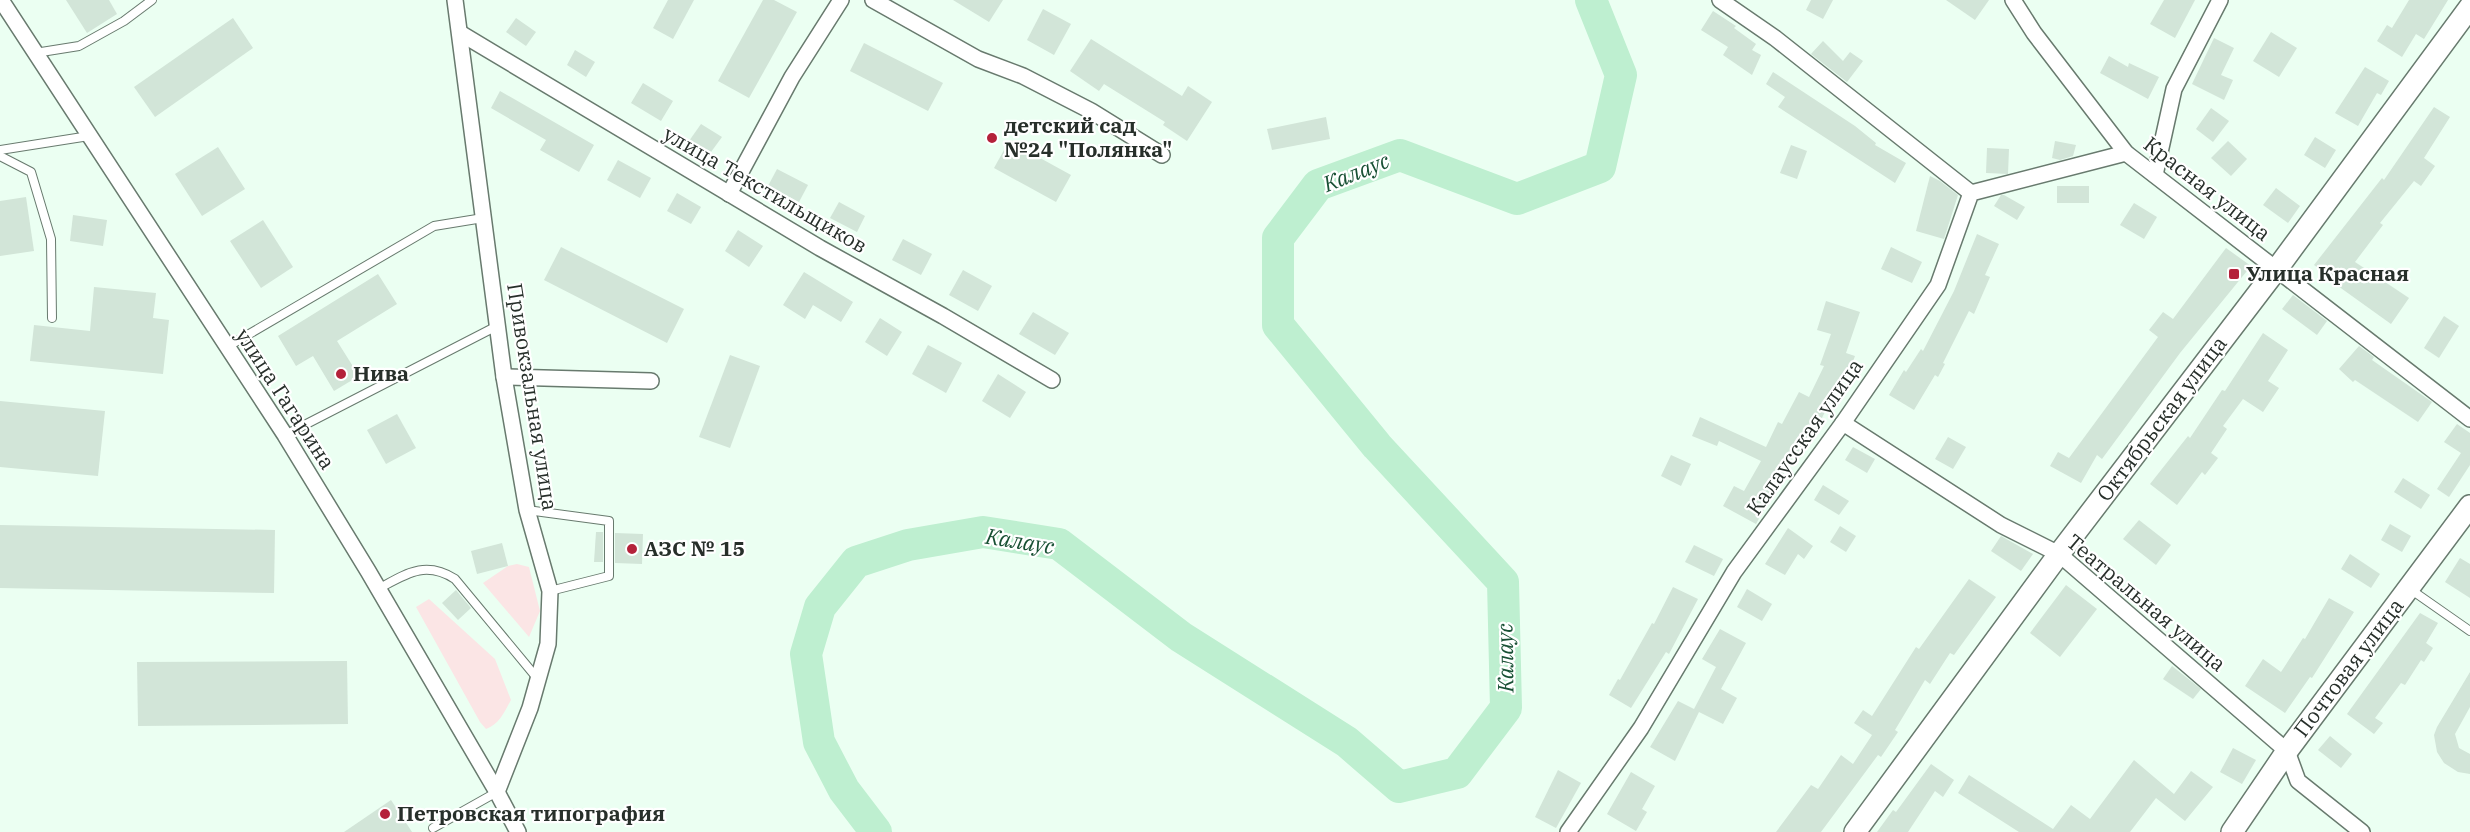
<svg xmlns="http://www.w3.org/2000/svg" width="2470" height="832" font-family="'IBM Plex Serif',serif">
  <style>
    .green { fill: #fbe5e5 }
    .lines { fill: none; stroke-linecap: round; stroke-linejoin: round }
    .river { stroke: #beefd0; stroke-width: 32 }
    .building { fill: #d2e5d8 }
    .lane-casing { stroke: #687a6e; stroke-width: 10 }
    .street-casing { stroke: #687a6e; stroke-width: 18 }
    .secondary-casing { stroke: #687a6e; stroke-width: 24 }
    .lane { stroke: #fff; stroke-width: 8 }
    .street { stroke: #fff; stroke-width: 15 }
    .secondary { stroke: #fff; stroke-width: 21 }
    .poi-dot { fill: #b4213a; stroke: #fff; stroke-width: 2 }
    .labels { text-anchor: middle; stroke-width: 4.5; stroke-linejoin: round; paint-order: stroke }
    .poi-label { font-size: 21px; font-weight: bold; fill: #272f2a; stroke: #fff; text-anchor: start }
    .street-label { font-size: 21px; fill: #272f2a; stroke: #fff }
    .water-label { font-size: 22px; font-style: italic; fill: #185034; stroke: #fff }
  </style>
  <rect width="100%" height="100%" fill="#ebfff2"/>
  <g class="green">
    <path d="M517,564L529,567L540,611L529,637L483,583L508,566Z"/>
    <path d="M429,599L495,659L511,700C505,711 499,725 486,729L480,722L416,607Z"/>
  </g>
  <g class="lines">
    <path class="river" d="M876,832L844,790L819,742L806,654L820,607L856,562L908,545L983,532L1059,544L1181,637L1347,742L1399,787L1457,773L1506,708L1503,582L1377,446L1278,325V238L1318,185L1400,155L1517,199L1600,167L1621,75L1591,0"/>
  </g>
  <g class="building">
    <path d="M66,0H109L117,14L87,33Z"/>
    <path d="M668,0H694L673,39L653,28Z"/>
    <path d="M763,0H774L797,12L749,98L718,81Z"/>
    <path d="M953,0H1003L989,22Z"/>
    <path d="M1811,0H1833L1823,19L1806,10Z"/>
    <path d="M1946,0H1989L1975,20Z"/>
    <path d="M2164,0H2195L2175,38L2150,24Z"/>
    <path d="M2409,0H2448L2424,39L2416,34L2402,57L2377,41L2387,25L2392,28Z"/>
    <path d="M1043,9L1071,24L1054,55L1027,40Z"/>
    <path d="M1713,11L1736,26L1734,28L1756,44L1752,50L1761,55L1752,75L1723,55L1728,47L1701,30Z"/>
    <path d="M233,18L253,48L155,117L134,87Z"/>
    <path d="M516,18L536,32L526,46L506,32Z"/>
    <path d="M2271,32L2297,48L2279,77L2253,61Z"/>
    <path d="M2214,38L2234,48L2221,75L2233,80L2224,100L2192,84Z"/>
    <path d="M1091,39L1182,96L1188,86L1212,102L1187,141L1163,125L1165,122L1104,84L1099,91L1070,71Z"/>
    <path d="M1823,41L1843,61L1850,52L1863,61L1847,82L1811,54Z"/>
    <path d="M864,43L943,83L928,111L850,71Z"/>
    <path d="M575,50L595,62L586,77L567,65Z"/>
    <path d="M2109,56L2128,67L2129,63L2159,77L2148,99L2100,73Z"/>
    <path d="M2365,67L2389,81L2381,95L2377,93L2358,126L2335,113Z"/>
    <path d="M1773,72L1855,126L1876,143L1875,145L1906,163L1895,183L1778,107L1785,97L1766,84Z"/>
    <path d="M643,83L673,101L661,121L631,103Z"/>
    <path d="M500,91L594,145L579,172L540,150L546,140L491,108Z"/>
    <path d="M2434,107L2450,117L2424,158L2435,166L2421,186L2414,181L2380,223L2383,225L2355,262L2409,298L2391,324L2338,286L2340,283L2314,265L2382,178L2384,180Z"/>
    <path d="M2211,108L2229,121L2213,142L2196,129Z"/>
    <path d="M1326,117L1330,139L1272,150L1267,129Z"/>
    <path d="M701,124L722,137L711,152L689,141Z"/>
    <path d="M2315,137L2336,150L2325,168L2304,155Z"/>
    <path d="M1009,141L1071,175L1056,202L994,168Z"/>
    <path d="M2055,141L2076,145L2073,156L2060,160L2052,158Z"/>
    <path d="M2228,141L2247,159L2231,176L2211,158Z"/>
    <path d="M1791,145L1807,151L1797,179L1780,173Z"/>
    <path d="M218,147L245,189L202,216L175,174Z"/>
    <path d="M1987,148L2009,149L2008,174L1986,173Z"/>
    <path d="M618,160L651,178L640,198L607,180Z"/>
    <path d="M777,169L808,185L799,202L768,186Z"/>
    <path d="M1930,176L1940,181L1958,195L1944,239L1916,231Z"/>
    <rect x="2057" y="186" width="32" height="17"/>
    <path d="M2276,188L2300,206L2288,223L2263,205Z"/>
    <path d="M677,193L701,207L691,224L667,211Z"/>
    <path d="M2001,195H2004L2025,207L2017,220L1994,206Z"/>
    <path d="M26,197L34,251L0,256V201Z"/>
    <path d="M839,202L865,216L857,232L830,218Z"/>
    <path d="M2134,203L2157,217L2144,239L2120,225Z"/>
    <path d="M73,215L107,220L103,246L70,241Z"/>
    <path d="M263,220L293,267L261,288L230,241Z"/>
    <path d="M738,230L763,246L749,267L725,251Z"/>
    <path d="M1977,234L1999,244L1985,275L1990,277L1974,314L1969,311L1943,363L1945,364L1938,377L1935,375L1914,410L1889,395L1904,370L1906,372L1921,349L1923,351L1954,291Z"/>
    <path d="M903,239L932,254L921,275L892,260Z"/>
    <path d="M561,247L684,309L667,343L544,280Z"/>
    <path d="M1891,247L1922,262L1912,283L1881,269Z"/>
    <path d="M2226,248L2251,266L2180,353L2102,459L2097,455L2081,483L2050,466L2058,452L2069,458L2158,337L2149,330L2163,312L2173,319Z"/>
    <path d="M963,270L992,286L978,311L949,295Z"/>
    <path d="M804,272L853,302L841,322L813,305L805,319L783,305Z"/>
    <path d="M378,274L397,304L337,341L359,376L334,391L313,356L296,366L278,336Z"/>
    <path d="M94,287L156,293L153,318L169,320L163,374L30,361L34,325L90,331Z"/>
    <path d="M2293,295L2327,321L2317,335L2282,309Z"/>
    <path d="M1826,301L1860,312L1846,353L1855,356L1848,375L1844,373L1820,422L1816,420L1799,453L1796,451L1756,524L1723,506L1734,486L1744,491L1761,461L1719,441L1717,446L1692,436L1700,417L1766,447L1778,422L1782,424L1799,392L1809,397L1824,366L1820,365L1831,334L1817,330Z"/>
    <path d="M1033,312L1069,333L1055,355L1019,334Z"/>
    <path d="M2444,316L2459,326L2439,358L2424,348Z"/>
    <path d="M880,318L902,332L887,356L865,342Z"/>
    <path d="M2263,333L2288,350L2268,381L2279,388L2263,412L2243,399L2223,426L2227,429L2211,453L2218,458L2205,475L2202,472L2177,505L2150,484L2188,436L2190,438L2222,390L2225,391Z"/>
    <path d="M928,345L962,363L946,393L912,374Z"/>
    <path d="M2359,346L2374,357L2372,360L2432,402L2418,422L2355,380L2353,382L2339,369Z"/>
    <path d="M730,355L760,366L730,448L699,437Z"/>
    <path d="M998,374L1026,392L1010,418L982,401Z"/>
    <path d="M0,401L105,411L98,476L0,467Z"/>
    <path d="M397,414L416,448L386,464L367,430Z"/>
    <path d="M2457,424L2470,433V465L2449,497L2437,489L2461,453L2444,442Z"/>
    <path d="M1948,437L1966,447L1953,469L1935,459Z"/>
    <path d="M1853,447L1875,459L1867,473L1845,460Z"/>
    <path d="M1671,455L1691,464L1681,486L1661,476Z"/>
    <path d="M2403,478L2430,495L2421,509L2394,492Z"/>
    <path d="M1823,485L1849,501L1839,515L1814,500Z"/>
    <path d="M2139,520L2171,545L2156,565L2123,539Z"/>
    <path d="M2390,524L2411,536L2402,552L2381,540Z"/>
    <path d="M0,525L275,530L274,593L0,588Z"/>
    <path d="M1840,526L1856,536L1846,552L1830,542Z"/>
    <path d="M1788,528L1813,546L1804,559L1798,554L1785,575L1765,564Z"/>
    <path d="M596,532H603V562H594Z"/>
    <path d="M615,533L643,534L642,564L615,563Z"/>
    <path d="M2001,536L2033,554L2021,571L1991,551Z"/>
    <path d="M502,543L508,566L477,574L471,551Z"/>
    <path d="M1694,545L1723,559L1714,576L1685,562Z"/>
    <path d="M2350,554L2380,574L2371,588L2341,569Z"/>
    <path d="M2460,558L2470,564V598L2445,582Z"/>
    <path d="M1969,579L1996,597L1954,655L1950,653L1930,684L1925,680L1895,730L1898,732L1881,757L1878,755L1821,832H1776L1811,785L1818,789L1841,755L1853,764L1872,735L1854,723L1863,710L1872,716L1916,647L1919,649Z"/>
    <path d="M2066,585L2097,609L2060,657L2030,633Z"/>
    <path d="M1673,587L1698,599L1669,654L1666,652L1631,708L1609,695L1618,679L1620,680L1652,623L1654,624Z"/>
    <path d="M1747,589L1772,604L1762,621L1737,607Z"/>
    <path d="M456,590L471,608L458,620L442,603Z"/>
    <path d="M2329,598L2354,612L2312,678L2310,677L2285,713L2245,686L2263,659L2281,672L2303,638L2305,639Z"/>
    <path d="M2420,613L2438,623L2426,643L2433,648L2424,662L2421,660L2405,685L2401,683L2375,718L2383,723L2374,734L2347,714Z"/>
    <path d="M1720,629L1746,643L1721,689L1737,698L1723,724L1699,712L1675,761L1650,747L1678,701L1694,709L1716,667L1702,659Z"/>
    <path d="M347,661L348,724L138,726L137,662Z"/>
    <path d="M2172,666L2201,689L2193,699L2163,679Z"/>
    <path d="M2470,672V707L2455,734L2459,748L2470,754V774L2458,772L2444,763L2437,752L2434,735L2437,727Z"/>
    <path d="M2330,736L2352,754L2341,768L2318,750Z"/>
    <path d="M2233,748L2256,760L2242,784L2220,772Z"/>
    <path d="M2134,760L2174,794L2191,771L2213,787L2185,821L2156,798L2130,832H2019L1958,793L1969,775L2053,829L2071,805L2090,819Z"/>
    <path d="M1931,764L1954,780L1943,797L1935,791L1908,832H1877L1893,810L1896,812Z"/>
    <path d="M1558,770L1581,783L1556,828L1535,817Z"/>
    <path d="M1631,772L1655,786L1642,809L1647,812L1636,831L1607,814Z"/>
    <path d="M391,800L412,832H344Z"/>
  </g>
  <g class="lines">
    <g class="lane-casing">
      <g id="lane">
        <path d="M35,53L79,46L124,21L152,0"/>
        <path d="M0,150L89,136"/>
        <path d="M0,156L31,172L51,239L52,318"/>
        <path d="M227,347L434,226L483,218"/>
        <path d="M285,435L497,326"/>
        <path d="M527,510L609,521V576L550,591"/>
        <path d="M378,589C406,574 425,560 455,579L537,678"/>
        <path d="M2410,589L2470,631"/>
        <path d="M433,828L497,792"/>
      </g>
    </g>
    <g class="street-casing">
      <g id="street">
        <path d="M1,0L285,435L368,571L497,792L518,832"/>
        <path d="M455,0L504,377L527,510L550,591L548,644L530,708L497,792"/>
        <path d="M873,0L978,59L1023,76L1091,111L1162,155"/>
        <path d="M1720,0L1775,38L1971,193"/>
        <path d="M2013,0L2034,33L2126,153L2470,419"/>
        <path d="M460,33L820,248L943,316L1052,380"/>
        <path d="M2155,175L2174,89L2220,0"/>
        <path d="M729,194L792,77L841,0"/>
        <path d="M504,377L651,381"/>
        <path d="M1843,423L2001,525L2059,554L2287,751L2298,781L2362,832"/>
        <path d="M1568,832L1641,728L1734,572L1843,423L1938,285L1971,193L2126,153"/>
      </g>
    </g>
    <g class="secondary-casing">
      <g id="secondary">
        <path d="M1855,832L2059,554L2276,270L2470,7"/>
        <path d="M2232,832L2287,751L2470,506"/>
      </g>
    </g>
    <use href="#lane" class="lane"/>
    <use href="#street" class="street"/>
    <use href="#secondary" class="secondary"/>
  </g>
  <g class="poi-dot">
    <circle cx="992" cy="138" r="6"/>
    <rect x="2228" y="268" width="12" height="12" rx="3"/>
    <circle cx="341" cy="374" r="6"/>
    <circle cx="632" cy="549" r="6"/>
    <circle cx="385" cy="814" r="6"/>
  </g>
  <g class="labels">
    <g class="poi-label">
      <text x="1004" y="133">детский сад<tspan x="1004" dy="24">№24 "Полянка"</tspan></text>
      <text x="2246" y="281">Улица Красная</text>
      <text x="353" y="381">Нива</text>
      <text x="644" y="556">АЗС № 15</text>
      <text x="397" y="821">Петровская типография</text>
    </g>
    <g class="street-label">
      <text transform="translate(2207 189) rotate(38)" y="7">Красная улица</text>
      <text transform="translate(765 190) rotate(30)" y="7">улица Текстильщиков</text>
      <text transform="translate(532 397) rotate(81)" y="7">Привокзальная улица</text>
      <text transform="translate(285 399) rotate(57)" y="7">улица Гагарина</text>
      <text transform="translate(2162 419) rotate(-53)" y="7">Октябрьская улица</text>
      <text transform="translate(1805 437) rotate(-55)" y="7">Калаусская улица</text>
      <text transform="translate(2146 603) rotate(40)" y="7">Театральная улица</text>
      <text transform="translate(2349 668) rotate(-53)" y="7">Почтовая улица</text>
    </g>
    <g class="water-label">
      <text transform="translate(1356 172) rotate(-22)" y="8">Калаус</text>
      <text transform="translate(1020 541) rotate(9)" y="8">Калаус</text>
      <text transform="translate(1505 658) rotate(-91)" y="8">Калаус</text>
    </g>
  </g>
</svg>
